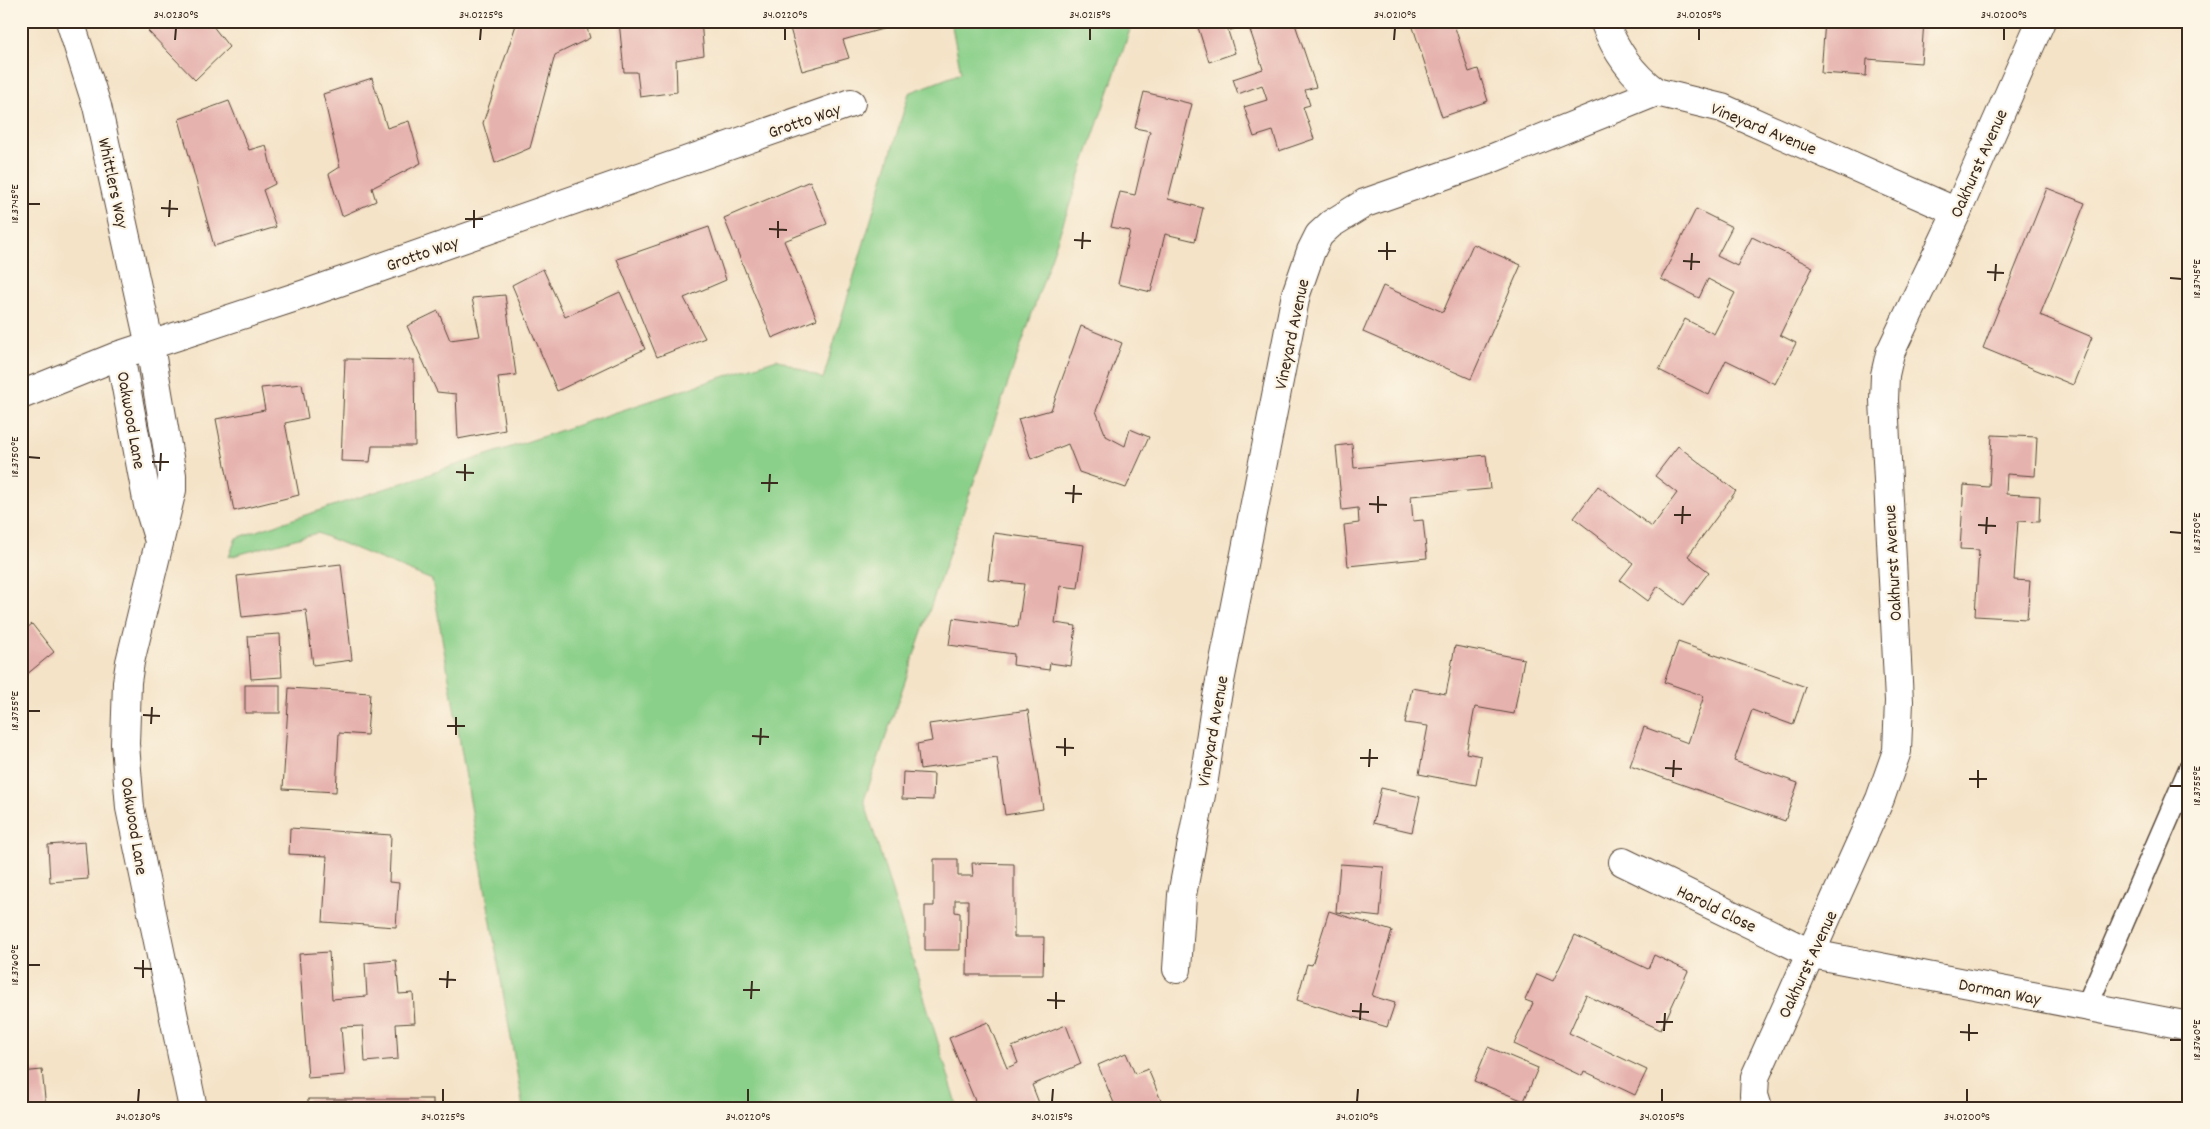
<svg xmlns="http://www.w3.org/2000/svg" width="2210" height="1129" font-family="Dekko,sans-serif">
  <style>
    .green { fill: #8bd08a; stroke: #637d54 }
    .building { fill: #e6b2ae }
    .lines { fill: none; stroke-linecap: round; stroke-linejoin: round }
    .service-casing { stroke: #574637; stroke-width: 24 }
    .minor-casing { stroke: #574637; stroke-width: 30 }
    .service { stroke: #fff; stroke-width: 21 }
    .minor { stroke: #fff; stroke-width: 28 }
    .ticks { fill: none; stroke: #3b2a1e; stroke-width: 2 }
    .labels { text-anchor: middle; stroke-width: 4.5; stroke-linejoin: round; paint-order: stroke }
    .street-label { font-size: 18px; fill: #3b2a1e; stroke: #fcf5e5 }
    .neatline { fill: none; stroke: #3b2a1e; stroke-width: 2 }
    .ticks-label { font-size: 12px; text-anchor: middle; fill: #3b2a1e }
  </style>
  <rect width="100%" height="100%" fill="#fcf5e5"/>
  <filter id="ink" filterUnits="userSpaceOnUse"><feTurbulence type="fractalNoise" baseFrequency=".02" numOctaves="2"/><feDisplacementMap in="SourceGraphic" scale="10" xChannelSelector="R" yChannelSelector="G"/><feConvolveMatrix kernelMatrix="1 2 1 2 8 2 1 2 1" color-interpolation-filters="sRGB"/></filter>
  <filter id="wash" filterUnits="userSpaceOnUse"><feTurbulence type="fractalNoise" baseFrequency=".0096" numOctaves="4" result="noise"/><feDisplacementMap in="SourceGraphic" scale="20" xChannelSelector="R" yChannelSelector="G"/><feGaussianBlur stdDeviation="1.12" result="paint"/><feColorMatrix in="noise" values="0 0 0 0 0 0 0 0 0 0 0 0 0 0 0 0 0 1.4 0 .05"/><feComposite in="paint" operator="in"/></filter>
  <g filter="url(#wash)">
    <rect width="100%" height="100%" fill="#f4e3c7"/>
    <path class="green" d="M951,21H1133L864,800L958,1108H523L432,580L317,533L229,557L236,538L777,359L823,379L909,93L961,73Z"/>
    <g id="blocks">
      <g class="building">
        <path d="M161,21H209L229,47L195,80L148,31Z"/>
        <path d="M520,21H585L590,38L555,55L530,148L495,163L483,123L517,22Z"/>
        <path d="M619,21H701L704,55L676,60L677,92L640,97L637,72H624Z"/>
        <path d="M788,21H884L886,28L843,40L849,58L802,71Z"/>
        <path d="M1196,21H1294L1316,87L1305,90L1310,105L1303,107L1314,139L1279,151L1273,131L1254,137L1244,107L1267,100L1262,85L1238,94L1233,79L1263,69L1248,24L1228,31L1235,53L1209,62Z"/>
        <path d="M1411,21H1453L1469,72L1478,69L1488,101L1442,117Z"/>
        <path d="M1680,21H1714V26L1680,23Z"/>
        <path d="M1825,21H1924L1921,63L1867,59L1866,76L1821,73Z"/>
        <path d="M372,78L387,128L409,121L421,163L372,188L376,201L342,216L329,174L340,167L323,94Z"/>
        <path d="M1144,92L1192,104L1168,199L1203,208L1195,241L1165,234L1151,292L1118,284L1130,231L1111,227L1120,192L1135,195L1150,131L1135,128Z"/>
        <path d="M229,101L249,150L266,145L275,184L263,190L276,227L214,246L179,119Z"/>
        <path d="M810,181L827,224L784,241L817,319L772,338L724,218Z"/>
        <path d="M2047,188L2085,203L2040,315L2092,337L2073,385L1983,348Z"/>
        <path d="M1696,209L1732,227L1717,256L1737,266L1752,237L1813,267L1780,335L1796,343L1775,384L1726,360L1709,395L1659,370L1685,319L1714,334L1735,293L1708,279L1699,298L1661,279Z"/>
        <path d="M709,227L726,280L684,298L705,338L657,357L617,259Z"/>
        <path d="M1473,244L1521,265L1471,379L1363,332L1383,286L1443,312Z"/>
        <path d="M543,269L565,317L620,292L645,349L557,391L512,285Z"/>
        <path d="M505,295L516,375L498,377L505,430L458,439L456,394L437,392L407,326L438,311L450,340L480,336L472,298Z"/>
        <path d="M1081,326L1122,343L1096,411L1106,436L1125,446L1130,429L1149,437L1126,488L1079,472L1068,444L1031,459L1018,419L1051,410Z"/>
        <path d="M345,359L414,360L415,446H372L370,462L341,461Z"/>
        <path d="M302,384L308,418L285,423L299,495L234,511L216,419L265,410L261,388Z"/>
        <path d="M1992,435L2037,437L2035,476L2007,474L2006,494L2040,496L2039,522L2018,521L2014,580L2030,581L2027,619L1975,616L1979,550L1960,549L1964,485L1989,487Z"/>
        <path d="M1352,444L1354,468L1486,455L1490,489L1411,496L1413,521L1423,520L1427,558L1348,566L1344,525L1359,523L1358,508L1342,510L1336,446Z"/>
        <path d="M1678,446L1736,491L1688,556L1709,572L1684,605L1658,586L1648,601L1620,580L1633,563L1574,518L1598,486L1652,527L1677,493L1655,476Z"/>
        <path d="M994,533L1084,545L1078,588L1060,586L1055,623L1076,626L1071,666L1050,663L1049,670L1013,665L1014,654L949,645L953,618L1018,627L1024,584L988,580Z"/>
        <path d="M341,564L352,660L313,665L306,610L242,617L237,576Z"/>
        <path d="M32,624L54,652L26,675L21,670V633Z"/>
        <path d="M280,634L282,677L251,679L248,636Z"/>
        <path d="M1678,642L1806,687L1793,725L1752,710L1734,761L1798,783L1785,821L1630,766L1644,727L1688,743L1704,696L1664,682Z"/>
        <path d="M1455,646L1524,659L1514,714L1475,707L1466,753L1481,756L1476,785L1419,774L1428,726L1405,723L1412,688L1446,694Z"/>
        <rect x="245" y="685" width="35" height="28"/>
        <path d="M289,688L370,693L367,735L339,733L336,792L283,789Z"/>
        <path d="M1028,710L1043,809L1005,815L997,758L920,769L917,744L932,741L929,724Z"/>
        <path d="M903,772L934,774L933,800L902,799Z"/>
        <path d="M1381,788L1420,797L1412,832L1373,823Z"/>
        <path d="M290,828L391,835L389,882L399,883L396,927L323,922L327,856L289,854Z"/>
        <path d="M85,842L88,879L50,882L48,845Z"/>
        <path d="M934,859H958V876H973L972,863L1014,864V937H1044L1043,975H967L968,900H955V912L960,913V950H925V906H934Z"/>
        <path d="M1340,864L1384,867L1380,917L1336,912Z"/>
        <path d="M1329,911L1392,931L1372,996L1395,1003L1387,1027L1297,1000L1307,964L1312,965Z"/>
        <path d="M1575,935L1648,969L1654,955L1688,971L1661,1030L1586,995L1569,1033L1647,1070L1635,1095L1584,1071L1582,1076L1514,1044L1533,1003L1525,1000L1537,974L1553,981Z"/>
        <path d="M329,952L332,999L367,996L365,963L396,960L399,994L413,993L415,1023L396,1024L398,1059L365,1062L363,1026L341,1027L345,1075L308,1078L299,954Z"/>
        <path d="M988,1022L1007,1068L1018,1063L1012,1047L1066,1025L1081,1064L1032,1085L1041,1108H978L949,1038Z"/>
        <path d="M1488,1047L1538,1068L1524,1101L1474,1081Z"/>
        <path d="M1126,1053L1135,1074L1148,1069L1164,1108H1116L1098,1065Z"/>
        <path d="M42,1070L46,1108H21V1072Z"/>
        <rect x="308" y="1099" width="125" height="9"/>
      </g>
    </g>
  </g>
  <g filter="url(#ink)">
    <use href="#blocks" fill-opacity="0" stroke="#574637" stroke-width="1"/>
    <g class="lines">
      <g class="service-casing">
        <path id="service" d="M2086,1008L2189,770"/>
      </g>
      <g class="minor-casing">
        <g id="minor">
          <path d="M70,21L97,106L150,346L172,475V490L130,662L127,682L125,744L130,808L193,1108"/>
          <path d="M1604,21C1615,50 1631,74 1656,92"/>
          <path d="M120,355L148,505L159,541"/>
          <path d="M21,395L120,355L305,294L851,103"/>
          <path d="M1623,862L1812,954L2189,1026"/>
          <path d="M1177,969L1182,895L1204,779L1215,707L1296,294L1311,251L1319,235L1331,224L1365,203L1488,160L1656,92L1722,108L1957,212"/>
          <path d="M1758,1108L1754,1095L1755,1077L1880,799L1897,751L1899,701L1884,400L1885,375L1890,353L1957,212L2041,21"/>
        </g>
      </g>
      <use href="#service" class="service"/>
      <use href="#minor" class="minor"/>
    </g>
  </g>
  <path class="ticks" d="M175,40L176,28M480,40L481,28M785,40V28M1090,40V28M1394,40L1395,28M1699,40V28M2004,40V28M28,204H40M161,208L178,209M169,217L170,200M465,219H483M474,228V210M769,229L787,230M778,238V221M1074,240L1091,241M1082,249L1083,232M1378,251H1396M1387,260V242M1683,261L1700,262M1691,270L1692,253M1987,272L2004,273M2170,278L2182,279M1995,281L1996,264M28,457L40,458M152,462H169M160,471L161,453M456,472L474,473M465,481V464M761,483H778M769,492L770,474M1065,493L1082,494M1073,503L1074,485M1369,504L1387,505M1378,513V496M1674,515H1691M1682,524L1683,506M1978,525L1996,526M2170,532L2182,533M1986,534L1987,517M28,711H40M143,715L160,716M151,724L152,707M447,726H465M456,735V717M752,736L769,737M760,745L761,728M1056,747L1074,748M1065,756V738M1360,758H1378M1369,767L1370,749M1665,768L1682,769M1673,777L1674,760M1969,779H1987M2170,786H2182M1978,788V770M28,965H40M134,968L152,969M143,978V960M439,979L456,980M447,988L448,971M743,990H760M751,999L752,981M1047,1000L1065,1001M1056,1009V992M1352,1011L1369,1012M1360,1020L1361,1003M1656,1022H1673M1664,1031L1665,1013M1960,1032L1978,1033M2170,1040H2182M1969,1041V1024M138,1102L139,1089M443,1102V1089M748,1102V1089M1052,1102L1053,1089M1357,1102L1358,1089M1662,1102V1089M1967,1102V1089"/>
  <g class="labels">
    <g class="street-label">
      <text transform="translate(804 120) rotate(-19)" y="6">Grotto Way</text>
      <text transform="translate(1764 128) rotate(22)" y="6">Vineyard Avenue</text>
      <text transform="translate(1978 163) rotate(-66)" y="6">Oakhurst Avenue</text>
      <text transform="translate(114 183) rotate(78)" y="6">Whittlers Way</text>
      <text transform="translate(422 253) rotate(-19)" y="6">Grotto Way</text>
      <text transform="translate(1291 334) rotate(-78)" y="6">Vineyard Avenue</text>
      <text transform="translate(132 420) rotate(80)" y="6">Oakwood Lane</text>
      <text transform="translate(1892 563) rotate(-93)" y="6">Oakhurst Avenue</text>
      <text transform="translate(1212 731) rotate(-80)" y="6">Vineyard Avenue</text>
      <text transform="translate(135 826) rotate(81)" y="6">Oakwood Lane</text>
      <text transform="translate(1717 908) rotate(26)" y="6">Harold Close</text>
      <text transform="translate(1807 964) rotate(-65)" y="6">Oakhurst Avenue</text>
      <text transform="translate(2000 991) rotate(11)" y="6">Dorman Way</text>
    </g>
  </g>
  <rect width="2210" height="1129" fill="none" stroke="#fcf5e5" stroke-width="55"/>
  <rect x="28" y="28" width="2154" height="1074" class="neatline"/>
  <g class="ticks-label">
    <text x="176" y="18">34.0230°S</text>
    <text x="481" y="18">34.0225°S</text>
    <text x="785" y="18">34.0220°S</text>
    <text x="1090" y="18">34.0215°S</text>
    <text x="1395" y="18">34.0210°S</text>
    <text x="1699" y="18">34.0205°S</text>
    <text x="2004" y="18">34.0200°S</text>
    <text transform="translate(14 204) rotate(-90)" y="4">18.3745°E</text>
    <text transform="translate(2196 279) rotate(-90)" y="4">18.3745°E</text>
    <text transform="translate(14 457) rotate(-90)" y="4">18.3750°E</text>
    <text transform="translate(2196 533) rotate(-90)" y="4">18.3750°E</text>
    <text transform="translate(14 711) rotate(-90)" y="4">18.3755°E</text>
    <text transform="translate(2196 786) rotate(-90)" y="4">18.3755°E</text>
    <text transform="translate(14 965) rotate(-90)" y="4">18.3760°E</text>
    <text transform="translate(2196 1040) rotate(-90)" y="4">18.3760°E</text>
    <text x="138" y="1120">34.0230°S</text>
    <text x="443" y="1120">34.0225°S</text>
    <text x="748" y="1120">34.0220°S</text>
    <text x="1052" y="1120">34.0215°S</text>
    <text x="1357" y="1120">34.0210°S</text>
    <text x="1662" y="1120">34.0205°S</text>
    <text x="1967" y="1120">34.0200°S</text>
  </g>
</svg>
